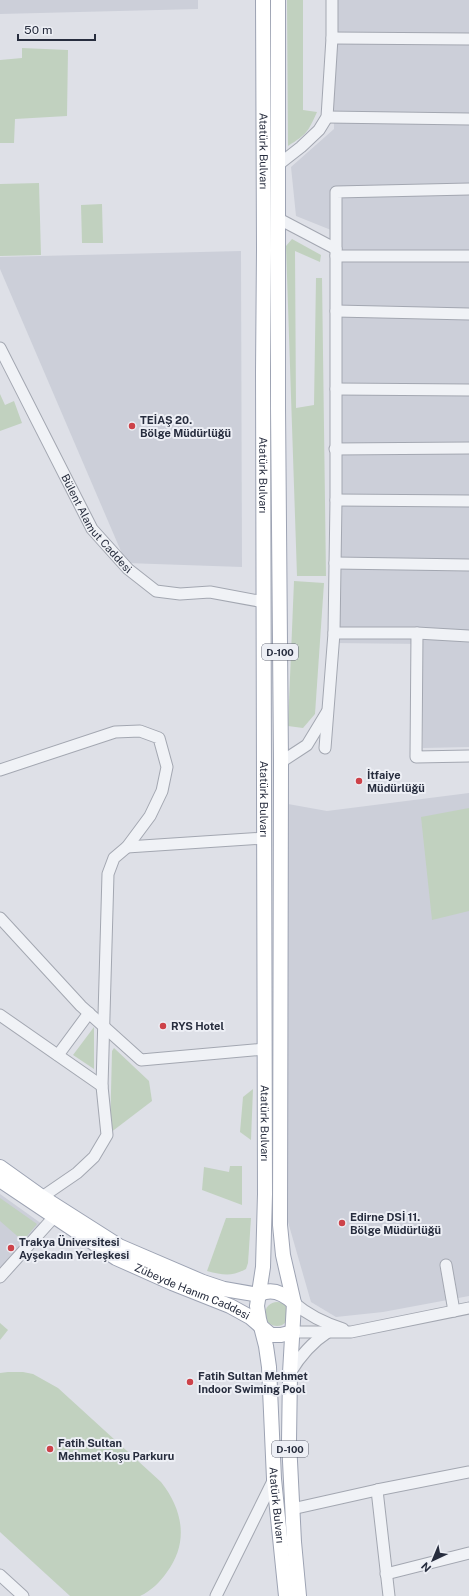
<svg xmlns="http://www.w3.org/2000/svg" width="469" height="1596" font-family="'Public Sans',sans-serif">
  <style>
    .built { fill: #cccfd9 }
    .green { fill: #c1d1bf }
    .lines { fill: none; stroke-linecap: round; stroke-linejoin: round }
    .minor-casing { stroke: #a3a7b1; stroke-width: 13 }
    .major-casing { stroke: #9da3b3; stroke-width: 16 }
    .minor { stroke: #f0f2f6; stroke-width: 11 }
    .major { stroke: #fff; stroke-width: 14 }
    .poi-dot { fill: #cd4249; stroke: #edeff5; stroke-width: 1.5 }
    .labels { text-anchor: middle; stroke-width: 4; stroke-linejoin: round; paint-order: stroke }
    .shield { fill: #edeff5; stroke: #626775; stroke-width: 1 }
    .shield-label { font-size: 10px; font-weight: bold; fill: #272d3e }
    .street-label { font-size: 11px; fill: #272d3e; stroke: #edeff5 }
    .poi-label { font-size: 11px; font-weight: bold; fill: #272d3e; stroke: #edeff5; text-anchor: start }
  </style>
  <rect width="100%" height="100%" fill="#dee0e7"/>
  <g class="built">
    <path d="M0,0H198V9L0,14Z"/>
    <path d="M332,0H469V747L423,748V644L333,643L336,232L296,216L291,167L334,129Z"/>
    <path d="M241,251L242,567L126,563L0,269V257Z"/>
    <path d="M469,793V1296L383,1312L336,1317L311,1302L286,1215L288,804L327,811Z"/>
    <path d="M0,1194L42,1224L0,1271Z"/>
  </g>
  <g class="green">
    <path d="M287,0H303V110L317,112C308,132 307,134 288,146Z"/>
    <path d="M22,48L68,50L67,116L15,119L14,143H0V60L22,58Z"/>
    <path d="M39,183L41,255L0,256V184Z"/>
    <path d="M102,204L103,243H82L81,205Z"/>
    <path d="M292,239L321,255L320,262L295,251L296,408L314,405L316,278H322L326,576H297L286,246Z"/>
    <path d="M0,394L5,405L14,401L22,423L0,431Z"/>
    <path d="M294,581L324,583L315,714L303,728L288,726Z"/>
    <path d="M469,808V911L432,920L421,817Z"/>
    <path d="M94,1027V1069L73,1055Z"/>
    <path d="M114,1048L149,1081L152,1101L110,1133L112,1051Z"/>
    <path d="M253,1089L251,1140L240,1132L243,1097Z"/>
    <path d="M230,1166H242V1205L202,1190L204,1167L229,1172Z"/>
    <path d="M0,1198L37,1224L23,1241L0,1221Z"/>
    <path d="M226,1218H251L248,1263L246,1269C231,1277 223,1275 207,1271Z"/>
    <circle cx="277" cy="1314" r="12"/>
    <path d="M0,1323L8,1330L0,1340Z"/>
    <path d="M8,1372H23L33,1374L58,1388L161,1482C183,1510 189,1542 167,1572C160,1582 151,1591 140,1596H70L0,1532V1373Z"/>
  </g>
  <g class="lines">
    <g class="minor-casing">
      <g id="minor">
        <path d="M332,38L469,39"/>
        <path d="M327,117L469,119"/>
        <path d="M278,165L301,147L319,130L327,117L332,38V0"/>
        <path d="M279,219L336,249"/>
        <path d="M336,256H469"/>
        <path d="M336,311L469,314"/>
        <path id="s1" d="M0,348L92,529L128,569L156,591L180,594L210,592L264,602"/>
        <path d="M336,389L469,390"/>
        <path d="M335,449L469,448"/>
        <path d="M336,500L469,501"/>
        <path d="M335,563L469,565"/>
        <path d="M334,633H417L469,636"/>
        <path d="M417,633L416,757L469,756"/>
        <path d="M325,748L334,633L336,500V192L469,189"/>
        <path d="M281,762L307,745L327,712"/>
        <path d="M0,770L115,732L140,731L159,738L167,767L162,791L150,816L127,847L114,858L108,874L102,1086L107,1135L94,1157L77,1173L42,1197"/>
        <path d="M127,847L265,838"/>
        <path d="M0,918L81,1006L141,1060L265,1049"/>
        <path d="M0,1015L102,1086"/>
        <path d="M58,1055L89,1013"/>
        <path d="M446,1265L454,1311"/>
        <path d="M0,1277L54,1217"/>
        <path d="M294,1303C309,1316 324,1323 343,1329"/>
        <path d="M293,1332H351L469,1308"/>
        <path d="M290,1373C300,1356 311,1343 328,1332"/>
        <path d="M377,1490L389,1596"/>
        <path d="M292,1509L377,1490L469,1472"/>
        <path d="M386,1574L469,1553"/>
        <path d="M0,1575L23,1596"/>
        <path d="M216,1596L274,1479"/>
      </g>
    </g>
    <g class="major-casing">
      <g id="major">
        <path id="s2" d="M263,0L264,250L263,372L265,1194L263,1267L257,1306L259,1319L266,1346L269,1367L274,1479L286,1596"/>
        <path d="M278,0V408L281,762L280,1225L283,1255L294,1303L290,1373L289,1441L294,1542L299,1596"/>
        <path d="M0,1167L42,1197L119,1246L203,1282L224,1289L259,1295"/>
        <path id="s3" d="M0,1180L116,1258L172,1283L230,1306L250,1317L271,1335H281L293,1332"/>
        <path d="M259,1295C271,1287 284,1294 294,1303"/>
      </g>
    </g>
    <use href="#minor" class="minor"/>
    <use href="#major" class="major"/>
  </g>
  <g class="poi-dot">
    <circle cx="132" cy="426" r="4"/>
    <circle cx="359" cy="781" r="4"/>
    <circle cx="163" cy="1026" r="4"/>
    <circle cx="342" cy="1223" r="4"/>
    <circle cx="11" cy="1248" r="4"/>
    <circle cx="190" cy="1382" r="4"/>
    <circle cx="50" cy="1449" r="4"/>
  </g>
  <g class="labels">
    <g class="shield">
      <rect x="262" y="644" width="36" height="16" rx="3"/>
      <rect x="272" y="1441" width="36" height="16" rx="3"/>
    </g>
    <g class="shield-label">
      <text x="280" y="656">D-100</text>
      <text x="290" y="1453">D-100</text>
    </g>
    <g class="street-label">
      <text dy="4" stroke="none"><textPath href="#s2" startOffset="151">Atatürk Bulvarı</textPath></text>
      <text dy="4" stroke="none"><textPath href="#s2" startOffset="475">Atatürk Bulvarı</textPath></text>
      <text dy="4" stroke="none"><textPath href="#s1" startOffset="201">Bülent Alamut Caddesi</textPath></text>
      <text dy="4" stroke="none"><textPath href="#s2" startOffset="799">Atatürk Bulvarı</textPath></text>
      <text dy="4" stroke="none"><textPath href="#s2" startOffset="1123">Atatürk Bulvarı</textPath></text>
      <text dy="4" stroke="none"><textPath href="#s3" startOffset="223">Zübeyde Hanım Caddesi</textPath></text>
      <text dy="4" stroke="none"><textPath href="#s2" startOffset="1507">Atatürk Bulvarı</textPath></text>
    </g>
    <g class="poi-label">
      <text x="140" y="424">TEİAŞ 20.<tspan x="140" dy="13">Bölge Müdürlüğü</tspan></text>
      <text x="367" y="779">İtfaiye<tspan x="367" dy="13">Müdürlüğü</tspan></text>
      <text x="171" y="1030">RYS Hotel</text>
      <text x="350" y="1221">Edirne DSİ 11.<tspan x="350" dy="13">Bölge Müdürlüğü</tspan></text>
      <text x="19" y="1246">Trakya Üniversitesi<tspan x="19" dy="13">Ayşekadın Yerleşkesi</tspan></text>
      <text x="198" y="1380">Fatih Sultan Mehmet<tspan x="198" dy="13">Indoor Swiming Pool</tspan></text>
      <text x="58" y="1447">Fatih Sultan<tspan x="58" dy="13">Mehmet Koşu Parkuru</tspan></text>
    </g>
  </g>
  <g transform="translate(433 1560) rotate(224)" stroke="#edeff5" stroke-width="3" paint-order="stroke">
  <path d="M0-3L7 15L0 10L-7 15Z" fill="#272d3e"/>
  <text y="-6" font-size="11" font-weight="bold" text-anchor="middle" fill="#272d3e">N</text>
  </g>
  <path d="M18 34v6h77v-6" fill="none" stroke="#272d3e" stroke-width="2"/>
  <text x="24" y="34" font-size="12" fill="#272d3e" stroke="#edeff5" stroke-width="3" paint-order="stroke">50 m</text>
</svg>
